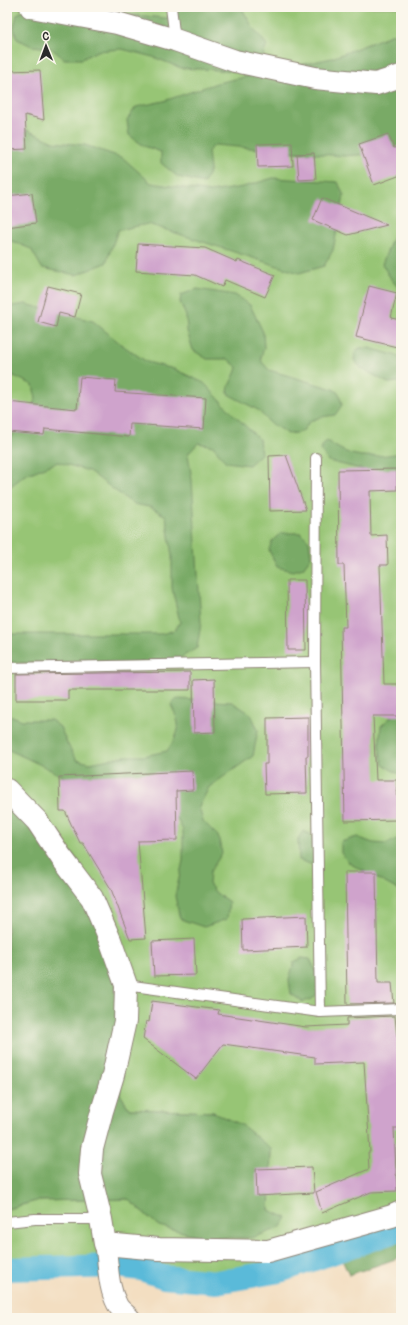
<svg xmlns="http://www.w3.org/2000/svg" width="408" height="1325" font-family="Pangolin,sans-serif">
  <style>
    .green { fill: #97c574; stroke: #617850 }
    .forest { fill: #79aa66; stroke: #526a48 }
    .lines { fill: none; stroke-linecap: round; stroke-linejoin: round }
    .canal { stroke: #5abad9; stroke-width: 24 }
    .building { fill: #cfa3cc }
    .service-casing { stroke: #8f8476; stroke-width: 12 }
    .minor-casing { stroke: #8f8476; stroke-width: 22 }
    .tertiary-casing { stroke: #8f8476; stroke-width: 24 }
    .service { stroke: #fff; stroke-width: 10 }
    .minor { stroke: #fff; stroke-width: 20 }
    .tertiary { stroke: #fff; stroke-width: 22 }
  </style>
  <rect width="100%" height="100%" fill="#fbf7ec"/>
  <filter id="ink" filterUnits="userSpaceOnUse"><feTurbulence type="fractalNoise" baseFrequency=".025" numOctaves="2"/><feDisplacementMap in="SourceGraphic" scale="8" xChannelSelector="R" yChannelSelector="G"/><feConvolveMatrix kernelMatrix="1 2 1 2 8 2 1 2 1" color-interpolation-filters="sRGB"/></filter>
  <filter id="wash" filterUnits="userSpaceOnUse"><feTurbulence type="fractalNoise" baseFrequency=".012" numOctaves="4" result="noise"/><feDisplacementMap in="SourceGraphic" scale="16" xChannelSelector="R" yChannelSelector="G"/><feGaussianBlur stdDeviation="0.9" result="paint"/><feColorMatrix in="noise" values="0 0 0 0 0 0 0 0 0 0 0 0 0 0 0 0 0 1.4 0 .05"/><feComposite in="paint" operator="in"/></filter>
  <g filter="url(#wash)">
    <rect width="100%" height="100%" fill="#f3dec1"/>
    <path class="green" d="M7,7H401V1212L371,1238L280,1271L216,1282L164,1277L141,1269L118,1266L7,1269V1209L36,1201L128,1199L159,1226L269,1210L271,1149L213,1112L129,1109L120,1094L123,1042L7,780Z"/>
    <g class="forest">
      <path d="M31,7L95,11L165,18L175,17L178,7H241L253,28L267,45L262,59L235,71L181,68L153,57L122,49L97,51L82,59H64L51,48L32,46L17,39L14,28L17,14Z"/>
      <path d="M401,31V152L343,156L215,145L208,151L210,170L204,183L178,177L161,163V152L144,146L129,135L127,120L136,107L164,101L217,83L332,58Z"/>
      <path d="M7,121L54,142L85,145L123,158L151,183L210,192L243,187L273,178L338,182L344,196L333,250L324,266L299,273L148,224L118,230L106,263L76,275L42,268L31,249L9,240H7Z"/>
      <path d="M401,232V291L391,279L382,264L392,239Z"/>
      <path d="M197,289L235,295L250,305L263,332L264,348L261,357L262,362L269,370L333,389L339,393L342,405L335,415L321,417L310,421L302,432L288,434L270,423L258,410L228,394C228,383 235,377 237,367L228,359H207L193,350L187,331L186,316L180,302L181,295Z"/>
      <path d="M25,304L93,321L122,345L147,362L174,369L204,383L232,413L259,439L261,454L249,465L226,462L213,446L198,443L188,454L192,480L201,623L197,648L180,658L108,666L7,662V634H162L175,630L180,622L172,588V556L166,516L150,507L133,504L89,471L58,462L25,475L7,489V444L36,399L33,385L14,376L7,375V307Z"/>
      <path d="M359,348H369L401,357V382L388,383L361,368L354,360L355,353Z"/>
      <path d="M327,441C336,447 345,453 356,455C367,458 390,455 401,453V479L328,461L321,450L323,444Z"/>
      <path d="M281,533H301L309,541L311,557L303,568L293,571L277,567L269,550L272,541Z"/>
      <path d="M177,699L232,702L251,714L258,730L253,756L209,787L199,807L203,821L218,836L222,853L210,872L209,884L216,893L229,902L227,919L204,927L180,919L175,896L183,861V830L176,817L135,814L39,764L7,749V714L22,720H51L60,727L68,745L77,760L90,763L125,756H144L167,751C180,731 182,727 171,705Z"/>
      <path d="M401,708V775L383,765L379,747L381,726Z"/>
      <path d="M7,780L77,859L108,920L123,1042L120,1094L129,1109L213,1112L242,1125L271,1149L269,1210L287,1218L280,1228L251,1238L203,1237L159,1226L128,1199L36,1201L7,1209Z"/>
      <path d="M303,831L310,834L316,842L313,865L299,860L298,839Z"/>
      <path d="M357,837L373,843L386,844L401,837V889L398,890L349,863L341,853V842Z"/>
      <path d="M302,958L310,959L317,974L319,992L312,999L303,1002L291,994L289,980L294,962Z"/>
      <path d="M401,1212V1257L349,1275L330,1234Z"/>
    </g>
    <g class="lines">
      <path class="canal" d="M7,1269L118,1266L141,1269L164,1277L216,1282L280,1271L401,1229"/>
    </g>
    <g id="blocks">
      <g class="building">
        <path d="M40,70L44,120L25,115L27,149L7,150V71Z"/>
        <path d="M388,134L394,148L401,146V175L374,185L359,144Z"/>
        <path d="M292,143L293,166L258,167L257,144Z"/>
        <path d="M314,153L316,179L299,180L297,154Z"/>
        <path d="M32,193L36,223L7,227V196Z"/>
        <path d="M322,198L387,225L348,235L313,220Z"/>
        <path d="M138,244L205,248L237,262L238,260L275,275L265,297L225,280L222,287L195,275L136,271Z"/>
        <path d="M48,286L81,294L75,317L59,313L56,327L38,322Z"/>
        <path d="M369,286L397,293L391,318L401,320V348L356,337Z"/>
        <path d="M80,377L116,380L115,392L206,398L204,429L130,424L129,437L45,429L44,435L7,432V402L77,409Z"/>
        <path d="M286,455L306,510L270,511L269,456Z"/>
        <path d="M397,469V490L370,491L371,536L387,535L388,565H380L384,684H401V716H373L376,780H397L398,820L345,821L341,627H346L344,565H339L338,470Z"/>
        <path d="M287,580H305L306,650H288Z"/>
        <path d="M190,672V690H68V700H16V674Z"/>
        <path d="M214,679L215,732L194,733L193,680Z"/>
        <path d="M308,717V756H306L307,793L265,794L264,764H267V718Z"/>
        <path d="M192,771L193,790L176,791L177,840L138,841L146,938L130,939L111,889L83,843H80L65,811H60L59,777Z"/>
        <path d="M345,872H376L378,983H392L394,1003L347,1004Z"/>
        <path d="M306,916L307,947L243,950L242,919Z"/>
        <path d="M194,939L196,975L154,976L152,941Z"/>
        <path d="M152,1001L219,1010L218,1014L306,1027L347,1025V1018L395,1016L397,1036L401,1035V1128H394L397,1191L371,1192L322,1213L316,1192L369,1169L368,1152H370L364,1062L315,1064V1057L223,1044L196,1079L143,1039L146,1021L149,1022Z"/>
        <path d="M312,1167L314,1193L257,1196L256,1169Z"/>
      </g>
    </g>
  </g>
  <g filter="url(#ink)">
    <use href="#blocks" fill-opacity="0" stroke="#8f8476" stroke-width="1"/>
    <g class="lines">
      <g class="service-casing">
        <g id="service">
          <path d="M171,7L175,40"/>
          <path d="M7,668L315,662"/>
          <path d="M126,985L320,1012L315,662L316,458"/>
          <path d="M320,1012L401,1009"/>
          <path d="M7,1222L35,1219H101"/>
        </g>
      </g>
      <g class="minor-casing">
        <path id="minor" d="M105,1244C109,1264 107,1285 117,1304C119,1309 126,1314 130,1318"/>
      </g>
      <g class="tertiary-casing">
        <g id="tertiary">
          <path d="M31,7L117,23L175,40L235,61L315,78L376,84L401,76"/>
          <path d="M7,790L37,821L61,857L92,898L110,940L126,985L125,1021L113,1075L102,1111L92,1149L90,1174L101,1219L105,1244L159,1249L268,1251L392,1216L401,1212"/>
        </g>
      </g>
      <use href="#service" class="service"/>
      <use href="#minor" class="minor"/>
      <use href="#tertiary" class="tertiary"/>
    </g>
  </g>
  <rect width="408" height="1325" fill="none" stroke="#fbf7ec" stroke-width="24"/>
  <g transform="translate(46 46) rotate(359)" stroke="#fbf7ec" stroke-width="3" paint-order="stroke">
  <path d="M0-3L7 15L0 10L-7 15Z" fill="#2b2b2b"/>
  <text y="-6" font-size="11" font-weight="bold" text-anchor="middle" fill="#2b2b2b">С</text>
  </g>
</svg>
